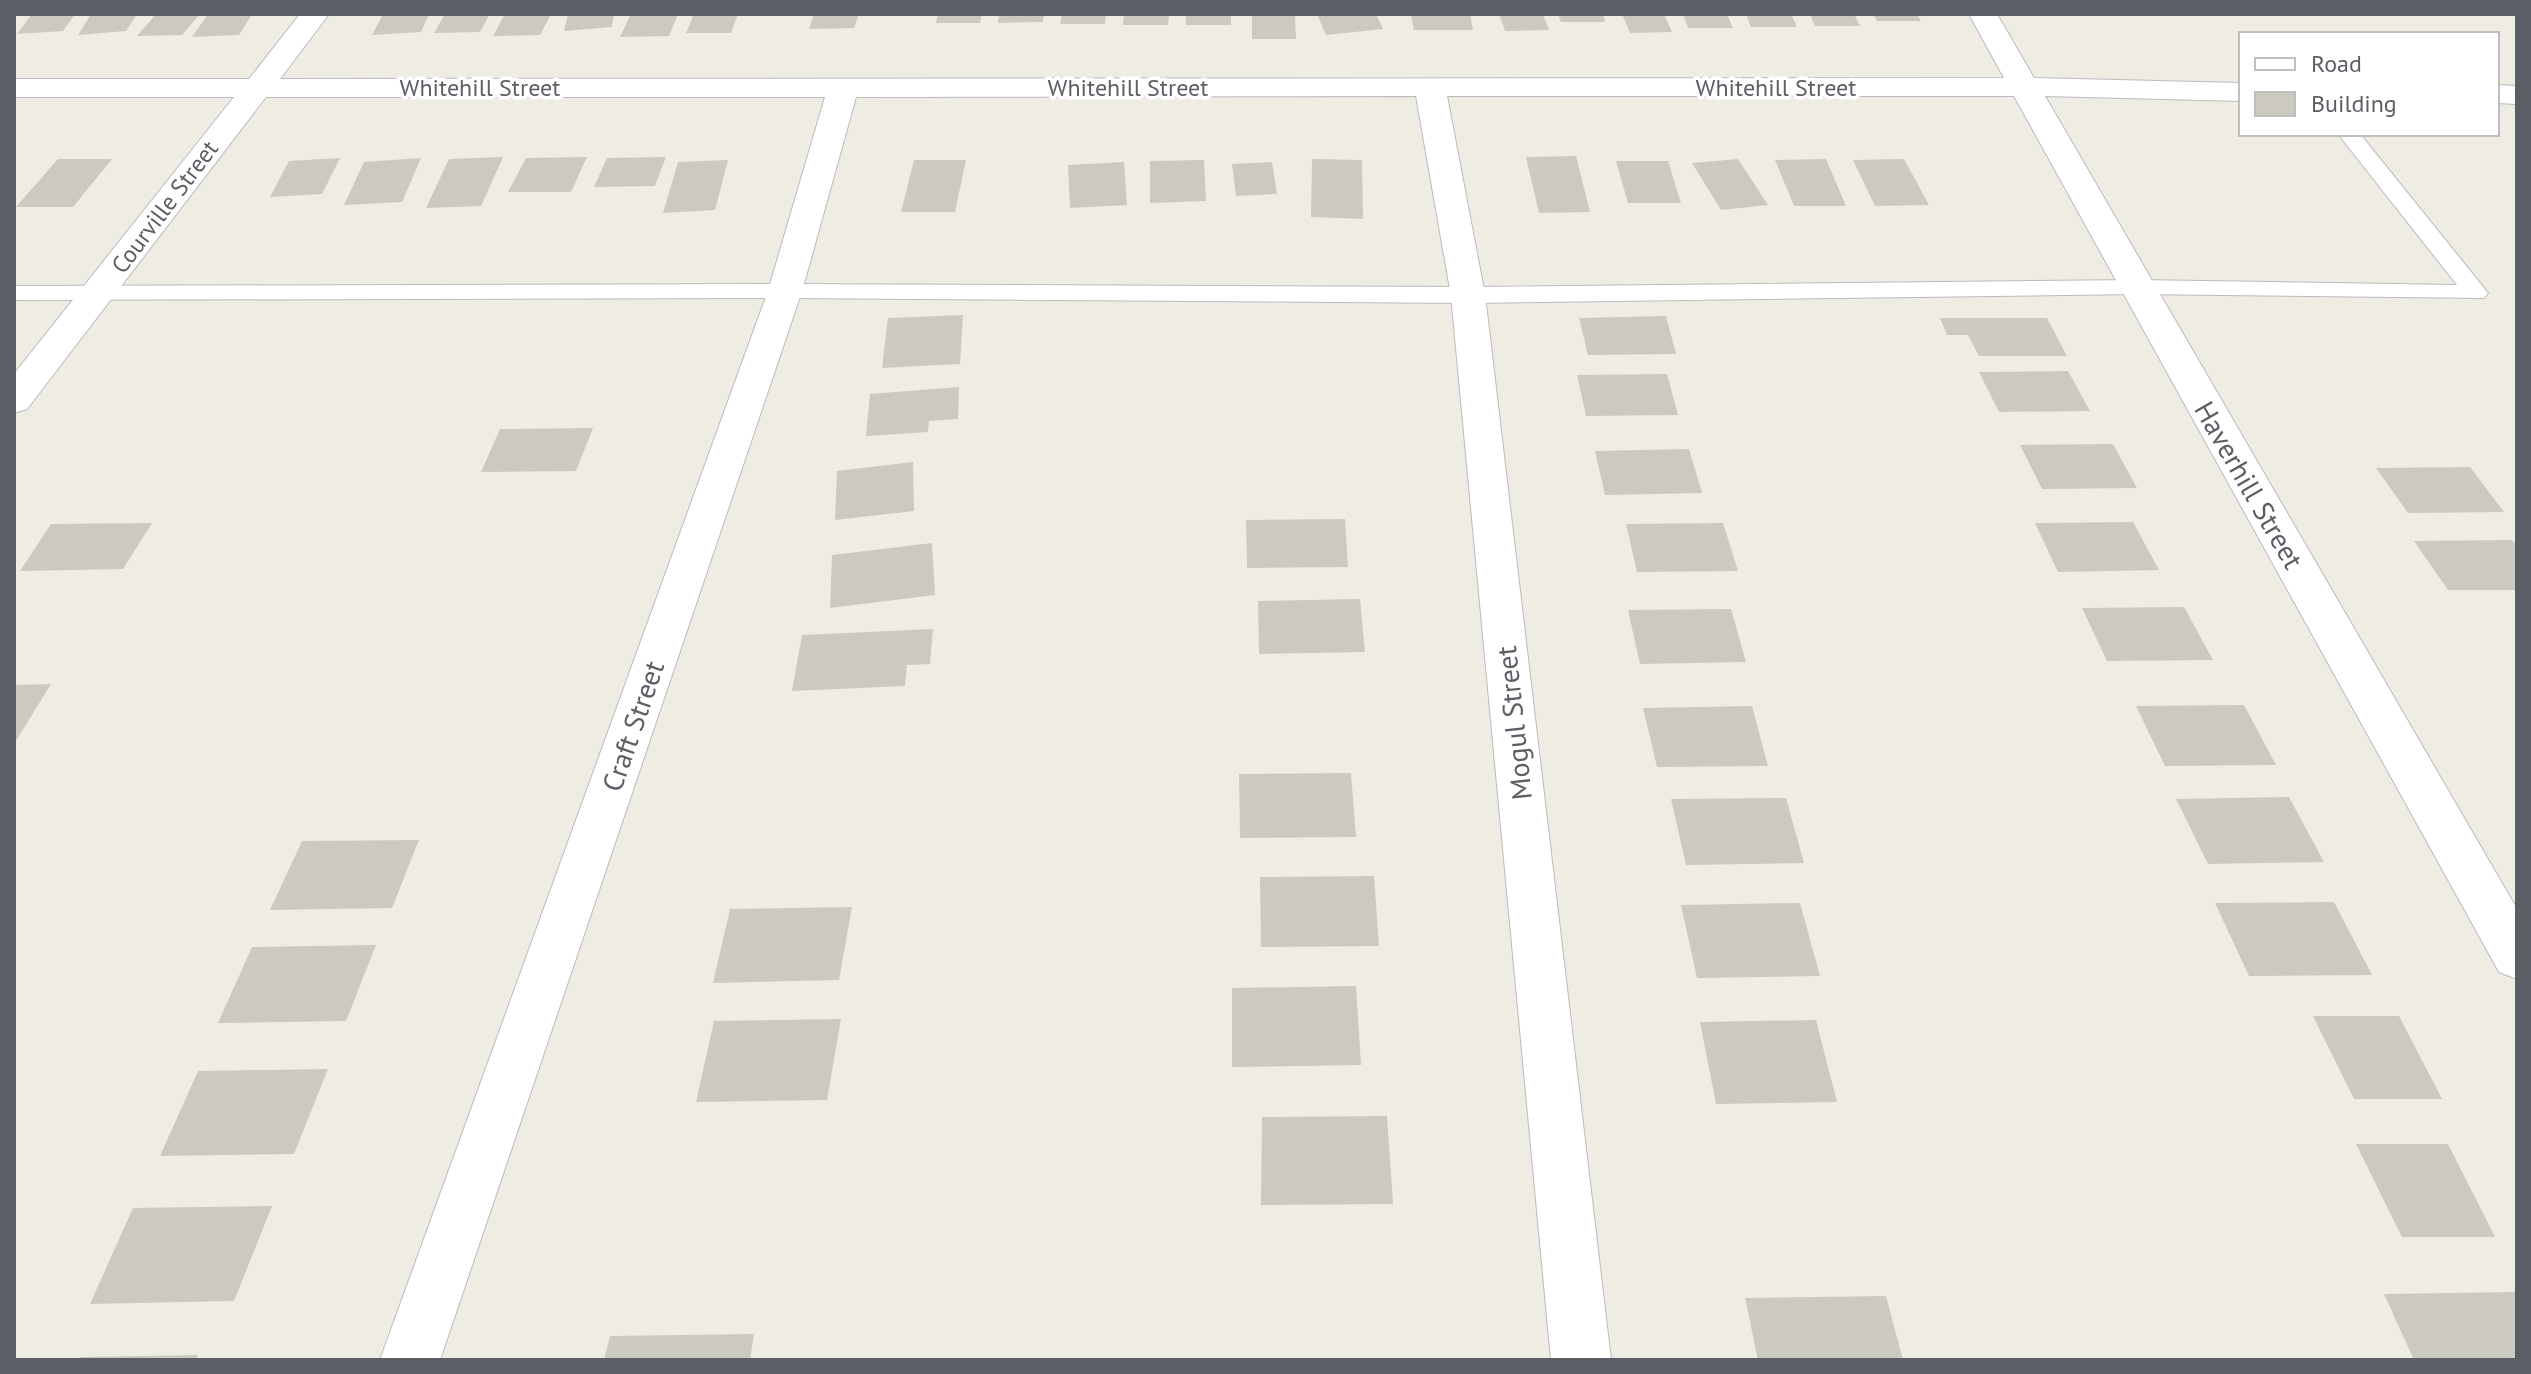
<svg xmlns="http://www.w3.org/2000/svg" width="2531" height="1374" font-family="'PT Sans',sans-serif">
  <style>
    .building { fill: #ccc9c2 }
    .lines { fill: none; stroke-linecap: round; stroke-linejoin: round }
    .service-casing { stroke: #b8bbc0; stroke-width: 2 }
    .minor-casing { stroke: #b8bbc0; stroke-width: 2 }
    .service { fill: #fff; fill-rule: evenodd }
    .minor { fill: #fff; fill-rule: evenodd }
    .labels { text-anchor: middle; stroke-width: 7; stroke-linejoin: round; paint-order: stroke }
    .far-street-label { font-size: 24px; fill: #5b5f65; stroke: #fff }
    .street-label { font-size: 28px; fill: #5b5f65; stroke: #fff }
  </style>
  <rect width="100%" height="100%" fill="#efede3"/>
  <g class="building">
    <path d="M32,14H75L63,31L17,34Z"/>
    <path d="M91,14H137L126,31L78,35Z"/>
    <path d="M156,14H200L182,35L137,36Z"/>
    <path d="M208,14H252L239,35L192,37Z"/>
    <path d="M383,14H429L421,32L372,35Z"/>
    <path d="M445,14H490L480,32L434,33Z"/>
    <path d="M505,14H551L540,35L493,36Z"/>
    <path d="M568,14H614L612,27L564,31Z"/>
    <path d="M631,14H678L669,36L620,37Z"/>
    <path d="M694,14H738L731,33H686Z"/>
    <path d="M814,14H859L854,28L809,29Z"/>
    <path d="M938,14H982L980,23H936Z"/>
    <path d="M999,14H1044L1043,22L998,23Z"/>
    <path d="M1062,14H1106L1105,24H1060Z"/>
    <path d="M1124,14H1169L1168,25H1123Z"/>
    <rect x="1186" y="14" width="45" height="11"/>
    <path d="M1252,14H1295L1296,39H1252Z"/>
    <path d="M1317,14H1376L1383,29L1326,35Z"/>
    <path d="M1411,14H1470L1473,30H1414Z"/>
    <path d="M1499,14H1543L1549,30L1505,31Z"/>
    <path d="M1558,14H1603L1605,22H1561Z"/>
    <path d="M1622,14H1664L1672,32L1630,33Z"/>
    <path d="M1683,14H1727L1733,28H1688Z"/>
    <path d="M1746,14H1791L1797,27H1751Z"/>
    <path d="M1810,14H1854L1860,26H1815Z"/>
    <path d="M1873,14H1917L1921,21H1877Z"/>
    <path d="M1576,156L1590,212L1539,213L1526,157Z"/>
    <path d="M503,157L481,206L426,208L449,159Z"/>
    <path d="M587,157L571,192H508L526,158Z"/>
    <path d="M666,157L655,186L594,187L607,158Z"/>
    <path d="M340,158L322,194L270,197L289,161Z"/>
    <path d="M421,158L402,202L344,205L364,162Z"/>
    <path d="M58,159H112L73,207H16Z"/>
    <path d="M1312,159L1362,160L1363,219L1311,217Z"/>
    <path d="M1738,159L1768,205L1721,210L1692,163Z"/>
    <path d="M1826,159L1846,206H1794L1775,160Z"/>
    <path d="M1904,159L1929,205L1875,206L1853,160Z"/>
    <path d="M728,160L715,210L663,213L678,162Z"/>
    <path d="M914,160H966L955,212H901Z"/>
    <path d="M1204,160L1206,201L1150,203V161Z"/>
    <path d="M1616,161H1668L1681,203H1628Z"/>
    <path d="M1124,162L1127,205L1070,208L1068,165Z"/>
    <path d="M1272,162L1277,194L1236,196L1232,164Z"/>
    <path d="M963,315L960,364L882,368L888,318Z"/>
    <path d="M1666,316L1676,354L1588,355L1579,318Z"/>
    <path d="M1940,318H2047L2067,356H1979L1968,335H1947Z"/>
    <path d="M2068,371L2090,411L1999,412L1979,372Z"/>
    <path d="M1667,374L1678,415L1586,416L1577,375Z"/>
    <path d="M959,387L958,419L929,421L928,432L866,436L870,394Z"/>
    <path d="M593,428L576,471L481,472L500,429Z"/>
    <path d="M2113,444L2137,488L2042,489L2020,445Z"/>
    <path d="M1689,449L1702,493L1605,495L1595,451Z"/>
    <path d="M913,462L914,511L835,520L837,471Z"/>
    <path d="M2470,467L2504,512L2408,513L2376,468Z"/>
    <path d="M1345,519L1348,567L1247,568L1246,520Z"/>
    <path d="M2133,522L2159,570L2058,572L2035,523Z"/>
    <path d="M152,523L123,569L20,571L51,524Z"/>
    <path d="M1723,523L1738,571L1637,572L1626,524Z"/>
    <path d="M2512,540L2517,547V590H2448L2414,541Z"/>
    <path d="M932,543L935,595L830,608L832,555Z"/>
    <path d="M1360,599L1365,652L1259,654L1258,601Z"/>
    <path d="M2184,607L2213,660L2107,661L2082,608Z"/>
    <path d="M1731,609L1746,662L1640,664L1628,610Z"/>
    <path d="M933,629L930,664L907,665L905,686L792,691L802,635Z"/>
    <path d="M51,684L14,744V685Z"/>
    <path d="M2244,705L2276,765L2165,766L2136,706Z"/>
    <path d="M1752,706L1768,766L1657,767L1643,708Z"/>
    <path d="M1351,773L1356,837L1240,838L1239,774Z"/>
    <path d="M2289,797L2324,862L2208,864L2176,799Z"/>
    <path d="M1786,798L1804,863L1686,865L1671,799Z"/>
    <path d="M419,840L392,908L270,910L302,841Z"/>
    <path d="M1374,876L1379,946L1261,947L1260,877Z"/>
    <path d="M2334,902L2372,975L2249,976L2215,903Z"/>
    <path d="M1800,903L1820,976L1697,978L1681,905Z"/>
    <path d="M852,907L839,980L713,983L730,909Z"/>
    <path d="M376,945L346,1021L218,1023L252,947Z"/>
    <path d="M1356,986L1361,1065L1232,1067V988Z"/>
    <path d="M2313,1016H2399L2442,1099H2354Z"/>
    <path d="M841,1019L827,1100L696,1102L714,1021Z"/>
    <path d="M1816,1020L1837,1102L1716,1104L1700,1022Z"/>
    <path d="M328,1069L294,1154L160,1156L198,1071Z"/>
    <path d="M1387,1116L1393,1204L1261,1205L1262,1117Z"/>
    <path d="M2356,1144H2448L2495,1237H2402Z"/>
    <path d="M272,1206L234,1301L90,1304L133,1208Z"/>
    <path d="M2516,1292L2517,1360H2414L2384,1294Z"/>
    <path d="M1886,1296L1903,1360H1758L1745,1298Z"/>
    <path d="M754,1334L750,1360H604L610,1336Z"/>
    <path d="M198,1355L196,1360H80V1357Z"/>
  </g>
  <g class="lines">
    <g class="service-casing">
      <path id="service" d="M2338,134H2360L2484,288L2488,293L2484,298L2137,294L1468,303L785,298L14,300V286L785,284L1468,287L2137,280L2457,285Z"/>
    </g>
    <g class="minor-casing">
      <g id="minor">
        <path d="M300,14H329L280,79L2004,78L1969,14H1997L2034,78L2241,83V101L2045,96L2517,909V979L2499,972L2014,96H1447L1485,295L1611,1360H1551L1451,295L1416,96L856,97L802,291L440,1360H380L768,291L825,97H266L27,409L14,413V374L234,97H14V79H249Z"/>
        <path d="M2497,85L2517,86V104L2497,103Z"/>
      </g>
    </g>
    <use href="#service" class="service"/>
    <use href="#minor" class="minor"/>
  </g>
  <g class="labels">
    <g class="far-street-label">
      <text x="480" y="96">Whitehill Street</text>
      <text x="1128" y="96">Whitehill Street</text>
      <text x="1776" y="96">Whitehill Street</text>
      <text transform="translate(165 207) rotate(-53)" y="8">Courville Street</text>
    </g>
    <g class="street-label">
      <text transform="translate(2249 485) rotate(60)" y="10">Haverhill Street</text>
      <text transform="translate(1514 723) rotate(-96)" y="10">Mogul Street</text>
      <text transform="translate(633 726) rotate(-71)" y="10">Craft Street</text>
    </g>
  </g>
  <rect width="2531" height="1374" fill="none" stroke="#5b5f65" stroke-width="32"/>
  <rect x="2239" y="32" width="260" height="104" fill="#ffffff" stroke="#bdbfc1" stroke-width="2"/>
  <rect x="2255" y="58" width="40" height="12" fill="#ffffff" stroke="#bdbfc1" stroke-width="2"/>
  <text x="2311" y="72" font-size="24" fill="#5b5f65">Road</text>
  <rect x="2255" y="92" width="40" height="24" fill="#ccc9c2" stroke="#bdbfc1" stroke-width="2"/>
  <text x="2311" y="112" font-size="24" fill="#5b5f65">Building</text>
</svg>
